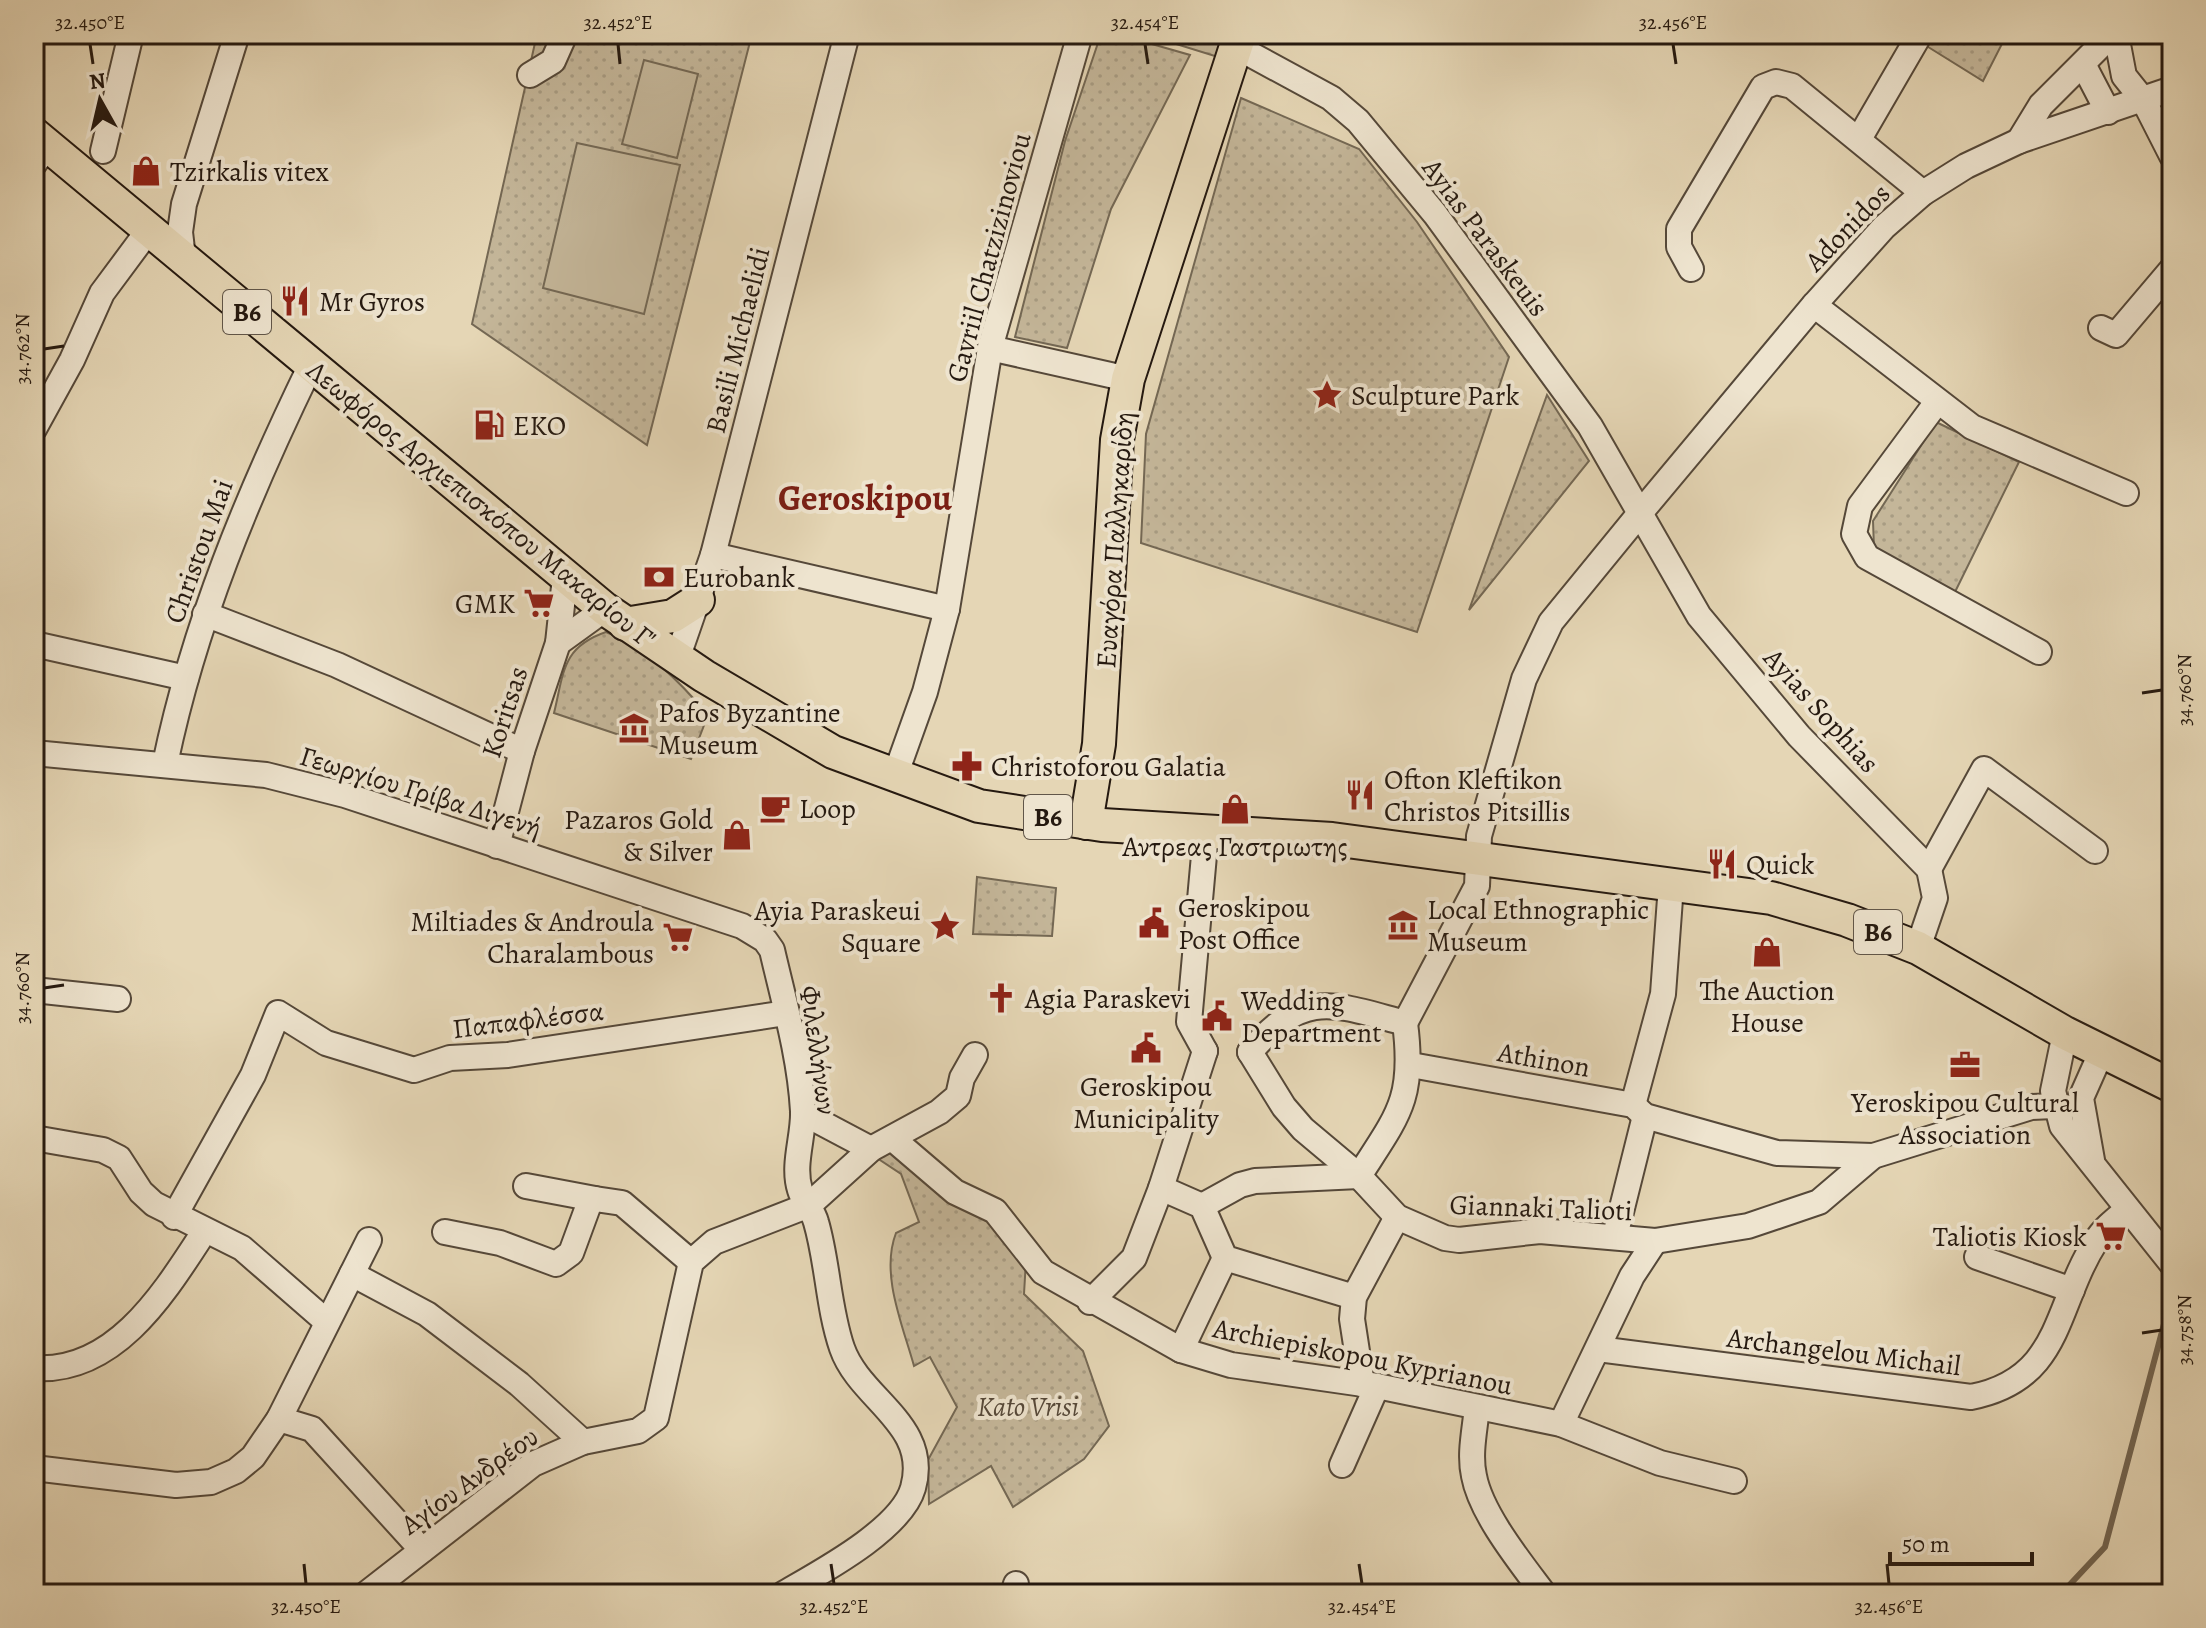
<svg xmlns="http://www.w3.org/2000/svg" width="2206" height="1628" font-family="Alegreya,serif">
  <style>
    .grass { fill: url(#grass-dots); stroke: #746854; stroke-width: 2 }
    .cemetery { fill: url(#cemetery-stones); stroke: #746854; stroke-width: 2 }
    .garden { fill: #c4b699; stroke: #746854; stroke-width: 2 }
    .lines { fill: none; stroke-linecap: round; stroke-linejoin: round }
    .stream { stroke: #716451; stroke-width: 6 }
    .minor-casing { stroke: #554839; stroke-width: 28 }
    .major-casing { stroke: #251910; stroke-width: 36 }
    .minor { stroke: #eee4cf; stroke-width: 24 }
    .major { stroke: #e5d6b5; stroke-width: 32 }
    .ticks { fill: none; stroke: #251910; stroke-width: 3 }
    .labels { text-anchor: middle; stroke-width: 8; stroke-linejoin: round; paint-order: stroke }
    .shield { fill: #eee4cf; stroke: #615649; stroke-width: 2 }
    .shield-label { font-size: 26px; font-weight: bold; fill: #251910 }
    .poi-label { font-size: 28px; fill: #251910; stroke: #eee4cf; text-anchor: start }
    .street-label { font-size: 28px; fill: #251910; stroke: #eee4cf }
    .park-label { font-size: 28px; font-style: italic; fill: #554839; stroke: #eee4cf }
    .district-label { font-size: 36px; font-weight: bold; fill: #7a1f14; stroke: #eee4cf }
    .neatline { fill: none; stroke: #251910; stroke-width: 3 }
    .ticks-label { font-size: 20px; text-anchor: middle; fill: #251910 }
  </style>
  <defs>
    <pattern id="grass-dots" width="8" height="8" patternUnits="userSpaceOnUse" patternTransform="scale(2)"><rect width="8" height="8" fill="#c4b699"/><path d="M2 2h.1M6 6h.1" fill="none" stroke="#a89c83" stroke-width="1.8" stroke-linecap="round"/></pattern>
    <pattern id="cemetery-stones" width="16" height="16" patternUnits="userSpaceOnUse" patternTransform="scale(2)"><rect width="16" height="16" fill="#c4b699"/><path d="M2 7V4a2 2 0 0 1 4 0v3zM10 15v-3a2 2 0 0 1 4 0v3z" fill="#a89c83"/></pattern>
  </defs>
  <rect width="100%" height="100%" fill="#e5d6b5"/>
  <filter id="stains"><feTurbulence type="fractalNoise" baseFrequency=".0025" numOctaves="4"/><feColorMatrix values="0 0 0 0 .2 0 0 0 0 .09 0 0 0 0 .02 0 0 0 .5 -.17"/></filter>
  <radialGradient id="worn" r=".72"><stop offset=".6" stop-color="#630" stop-opacity="0"/><stop offset="1" stop-color="#630" stop-opacity=".3"/></radialGradient>
  <g class="grass">
    <path d="M537,34H752L647,445L472,324Z"/>
    <path d="M1101,34H1117L1190,55L1111,209L1067,348L1015,337L1065,141Z"/>
    <path d="M1932,34H2007L1983,81L1925,45Z"/>
    <path d="M1241,98L1359,149L1417,222L1509,357L1417,632L1141,543L1146,434Z"/>
    <path d="M1547,395L1589,461L1469,610Z"/>
    <path d="M1936,422L2019,462L1953,596L1874,548L1873,521Z"/>
    <path d="M606,632C647,648 680,682 708,715L691,759L554,713C564,672 562,647 606,632Z"/>
    <path d="M977,877L1056,888L1052,936L973,934Z"/>
    <path d="M888,1151L955,1200L985,1210L1026,1260L1024,1294L1083,1351L1109,1426L1084,1459L1013,1507L991,1466L929,1504L928,1460L957,1407L930,1357L914,1366C903,1326 880,1274 896,1233L919,1222L901,1174L877,1158Z"/>
  </g>
  <path class="cemetery" d="M1144,34H1225L1218,57Z"/>
  <g class="garden">
    <path d="M644,60L698,74L677,158L622,144Z"/>
    <path d="M577,143L680,165L644,314L543,288Z"/>
  </g>
  <g class="lines">
    <path class="stream" d="M2061,1594L2105,1547L2164,1324"/>
    <g class="minor-casing">
      <g id="minor">
        <path d="M2116,34L2124,76L2144,101L2172,156"/>
        <path d="M1237,47L1331,98L1358,121L1435,214L1590,426L1699,616L1799,736L1929,869L1935,898L1918,948"/>
        <path d="M2083,64L2108,112"/>
        <path d="M530,75L553,61L565,34"/>
        <path d="M1859,139L1920,34"/>
        <path d="M2019,141L2041,105L2112,34"/>
        <path d="M103,151L131,34"/>
        <path d="M34,164L48,144"/>
        <path d="M183,258L180,232L184,204L237,34"/>
        <path d="M1691,269L1679,247V229L1763,87L1776,82L1792,86L1923,193"/>
        <path d="M1814,305L1972,427L2126,493"/>
        <path d="M2101,328L2116,335L2172,269"/>
        <path d="M990,348L1128,379"/>
        <path d="M1937,402L1860,506L1854,534L1867,557L2039,652"/>
        <path d="M34,429L72,360L102,293L148,231"/>
        <path d="M713,555L947,609"/>
        <path d="M205,614L337,665L522,751"/>
        <path d="M558,643L605,609"/>
        <path d="M34,644L186,678"/>
        <path d="M677,659L713,555L847,34"/>
        <path d="M34,753L266,775L345,795L742,926L765,940L772,950C784,1002 800,1057 803,1111C804,1136 792,1165 800,1190C803,1201 813,1210 816,1222C828,1263 828,1307 842,1348C860,1400 931,1424 913,1488C901,1530 819,1573 783,1594"/>
        <path d="M165,764C194,624 248,495 310,367"/>
        <path d="M895,776L925,692L947,609L990,348L1080,34"/>
        <path d="M497,846L522,751L558,643L565,577"/>
        <path d="M1929,869L1984,769L2095,851"/>
        <path d="M34,990L118,999"/>
        <path d="M1405,1023L1477,886L1479,836L1524,679L1551,622L1641,512L1814,305L1884,227L1923,193L1966,166L2019,141L2172,89"/>
        <path d="M2065,1033L2053,1091L2062,1126L2172,1264"/>
        <path d="M1205,1051L1189,1022L1206,833"/>
        <path d="M1250,1052L1284,1107L1303,1129L1359,1176L1397,1217L1445,1238L1459,1240L1540,1231L1655,1241L1748,1226L1819,1202L1873,1156L2031,1107L2054,1106"/>
        <path d="M1250,1052C1305,988 1333,1004 1405,1023"/>
        <path d="M1411,1065L1633,1105L1645,1116L1777,1153L1873,1156"/>
        <path d="M1633,1105L1663,994L1671,885"/>
        <path d="M803,1113L871,1149"/>
        <path d="M34,1138L103,1150L119,1158L141,1192L154,1204L242,1248L327,1322"/>
        <path d="M893,1139L955,1192L995,1211L1043,1272L1181,1350L1231,1365L1377,1386L1561,1424L1660,1463L1734,1481"/>
        <path d="M2092,1160L2081,1098L2101,1053"/>
        <path d="M526,1186L595,1199"/>
        <path d="M1161,1188L1202,1206L1225,1258L1354,1297"/>
        <path d="M1202,1206L1240,1185L1255,1181L1359,1176C1398,1115 1415,1099 1405,1023"/>
        <path d="M174,1217L253,1075L278,1013L326,1043L414,1070L450,1058L508,1055L786,1013"/>
        <path d="M445,1232L500,1243L556,1264L571,1253L589,1204L595,1199L622,1203L691,1262"/>
        <path d="M1615,1236L1645,1116"/>
        <path d="M1977,1257L2072,1290"/>
        <path d="M352,1274L427,1314L519,1384L583,1442"/>
        <path d="M1090,1302L1134,1258L1161,1188L1205,1051"/>
        <path d="M1598,1349L1971,1397C2063,1379 2054,1306 2096,1241C2103,1229 2116,1219 2127,1210"/>
        <path d="M1181,1350L1225,1258"/>
        <path d="M34,1368C116,1374 166,1290 204,1232"/>
        <path d="M1362,1384L1352,1319L1354,1297L1397,1217"/>
        <path d="M1477,1407C1475,1429 1469,1454 1474,1476C1481,1514 1521,1563 1544,1594"/>
        <path d="M279,1419L312,1429L422,1550"/>
        <path d="M1561,1424L1632,1276L1655,1241"/>
        <path d="M1342,1465L1377,1386"/>
        <path d="M34,1468L176,1485L211,1482L236,1471L253,1457L279,1419L369,1240"/>
        <path d="M366,1594L533,1464L583,1442L638,1431L656,1418L691,1262L714,1242L809,1205L871,1149L939,1112L958,1096L962,1078L975,1055"/>
        <path d="M1013,1594L1016,1584"/>
      </g>
    </g>
    <g class="major-casing">
      <g id="major">
        <path d="M34,134L605,609L704,676L833,752L979,806L1102,825L1332,839L1771,898L1847,920L1918,948L2065,1033L2172,1086"/>
        <path d="M625,624L673,616L698,600"/>
        <path d="M1086,823L1099,744L1117,440L1128,379L1240,34"/>
      </g>
    </g>
    <use href="#minor" class="minor"/>
    <use href="#major" class="major"/>
  </g>
  <path class="ticks" d="M90,44L93,64M618,44L620,64M1145,44L1148,64M1673,44L1676,64M44,349L64,346M2142,693L2162,690M44,988L64,985M2142,1333L2162,1330M304,1564L306,1584M831,1564L834,1584M1359,1564L1362,1584M1887,1564L1889,1584"/>
  <defs>
    <g id="shop-bare" transform="scale(2.4)"><path d="M-5-2.5h2.3a2.7 3.5 0 0 1 5.4 0H5L5.5 6h-11ZM-1.5-2.5h3a1.5 2.3 0 0 0-3 0Z" fill="#8f2418" stroke="#eee4cf" stroke-width="2.5" paint-order="stroke"/></g>
    <g id="restaurant-bare" transform="scale(2.4)"><path d="M-5-6h1v4h1v-4h1v4h1v-4h1v5L-1.5 .5V6h-2V.5L-5-1ZM5-6V6H3V1.5H1.5Q1.5-4 5-6Z" fill="#8f2418" stroke="#eee4cf" stroke-width="2.5" paint-order="stroke"/></g>
    <g id="sight-bare" transform="scale(2.4)"><path d="M0-6L1.8-2.2L6-1.7L2.9 1.2L3.7 5.4L0 3.3L-3.7 5.4L-2.9 1.2L-6-1.7L-1.8-2.2Z" fill="#8f2418" stroke="#eee4cf" stroke-width="2.5" paint-order="stroke"/></g>
    <g id="fuel-bare" transform="scale(2.4)"><path d="M-5.5-6h7V0h2V4h1.3V-2.5L3-4.5l.8-.8L6-3V5H2.5V1h-1V6h-7ZM-4.2-4.7v3.2H.2V-4.7Z" fill="#8f2418" stroke="#eee4cf" stroke-width="2.5" paint-order="stroke"/></g>
    <g id="bank-bare" transform="scale(2.4)"><path d="M-6-4H6V4H-6ZM0-2.3a2.3 2.3 0 1 0 0 4.6a2.3 2.3 0 1 0 0-4.6Z" fill="#8f2418" stroke="#eee4cf" stroke-width="2.5" paint-order="stroke"/></g>
    <g id="supermarket-bare" transform="scale(2.4)"><path d="M-6-5.5h2.5l.6 2H6L4.5 2H-2.5L-4.4-4H-6ZM-1.5 3.2a1.3 1.3 0 1 0 .1 0ZM3 3.2a1.3 1.3 0 1 0 .1 0Z" fill="#8f2418" stroke="#eee4cf" stroke-width="2.5" paint-order="stroke"/></g>
    <g id="museum-bare" transform="scale(2.4)"><path d="M0-6L6-3V-2H-6V-3ZM-5-1h2V3h-2ZM-1-1h2V3h-2ZM3-1h2V3H3ZM-6 4H6V6H-6Z" fill="#8f2418" stroke="#eee4cf" stroke-width="2.5" paint-order="stroke"/></g>
    <g id="pharmacy-bare" transform="scale(2.4)"><path d="M-2-6h4v4h4v4h-4v4h-4v-4h-4v-4h4Z" fill="#8f2418" stroke="#eee4cf" stroke-width="2.5" paint-order="stroke"/></g>
    <g id="cafe-bare" transform="scale(2.4)"><path d="M-5.5-4.5H6V0H3Q3 3.5 0 3.5H-2.5Q-5.5 3.5-5.5 0ZM3-3.2v2h1.7v-2ZM-6 4.5H4V6H-6Z" fill="#8f2418" stroke="#eee4cf" stroke-width="2.5" paint-order="stroke"/></g>
    <g id="civic-bare" transform="scale(2.4)"><path d="M-.6-6.5H3V-4.5H.6V-3L4-1V1h2V6H-6V1h2V-1L-.6-3ZM-1.2 2.5V6h2.4V2.5Z" fill="#8f2418" stroke="#eee4cf" stroke-width="2.5" paint-order="stroke"/></g>
    <g id="church-bare" transform="scale(2.4)"><path d="M-1.2-6h2.4v3.5h3.3v2.4h-3.3V6h-2.4V-.1h-3.3v-2.4h3.3Z" fill="#8f2418" stroke="#eee4cf" stroke-width="2.5" paint-order="stroke"/></g>
    <g id="office-bare" transform="scale(2.4)"><path d="M-6-3h4V-5.5h4V-3h4V5H-6ZM-1-4.5V-3h2v-1.5ZM-6 0V1H6V0Z" fill="#8f2418" stroke="#eee4cf" stroke-width="2.5" paint-order="stroke"/></g>
  </defs>
  <g fill-rule="evenodd">
    <use href="#shop-bare" x="146" y="171"/>
    <use href="#restaurant-bare" x="295" y="301"/>
    <use href="#sight-bare" x="1327" y="395"/>
    <use href="#fuel-bare" x="489" y="425"/>
    <use href="#bank-bare" x="659" y="577"/>
    <use href="#supermarket-bare" x="539" y="603"/>
    <use href="#museum-bare" x="634" y="728"/>
    <use href="#pharmacy-bare" x="967" y="766"/>
    <use href="#restaurant-bare" x="1360" y="795"/>
    <use href="#cafe-bare" x="775" y="808"/>
    <use href="#shop-bare" x="1235" y="809"/>
    <use href="#shop-bare" x="737" y="835"/>
    <use href="#restaurant-bare" x="1722" y="864"/>
    <use href="#civic-bare" x="1154" y="923"/>
    <use href="#museum-bare" x="1403" y="925"/>
    <use href="#sight-bare" x="945" y="926"/>
    <use href="#supermarket-bare" x="678" y="937"/>
    <use href="#shop-bare" x="1767" y="952"/>
    <use href="#church-bare" x="1001" y="998"/>
    <use href="#civic-bare" x="1217" y="1016"/>
    <use href="#civic-bare" x="1146" y="1048"/>
    <use href="#office-bare" x="1965" y="1065"/>
    <use href="#supermarket-bare" x="2111" y="1236"/>
  </g>
  <g class="labels">
    <g class="shield">
      <rect x="223" y="290" width="48" height="44" rx="6"/>
      <rect x="1024" y="795" width="48" height="44" rx="6"/>
      <rect x="1854" y="910" width="48" height="44" rx="6"/>
    </g>
    <g class="shield-label">
      <text x="247" y="321">B6</text>
      <text x="1048" y="826">B6</text>
      <text x="1878" y="941">B6</text>
    </g>
    <g class="poi-label">
      <text x="170" y="181">Tzirkalis vitex</text>
      <text x="319" y="311">Mr Gyros</text>
      <text x="1351" y="405">Sculpture Park</text>
      <text x="513" y="435">EKO</text>
      <text x="683" y="587">Eurobank</text>
      <text x="515" y="613" text-anchor="end">GMK</text>
      <text x="658" y="722">Pafos Byzantine<tspan x="658" dy="32">Museum</tspan></text>
      <text x="991" y="776">Christoforou Galatia</text>
      <text x="1384" y="789">Ofton Kleftikon<tspan x="1384" dy="32">Christos Pitsillis</tspan></text>
      <text x="799" y="818">Loop</text>
      <text x="713" y="829" text-anchor="end">Pazaros Gold<tspan x="713" dy="32">&amp; Silver</tspan></text>
      <text x="1235" y="856" text-anchor="middle">Αντρεας Γαστριωτης</text>
      <text x="1746" y="874">Quick</text>
      <text x="1178" y="917">Geroskipou<tspan x="1178" dy="32">Post Office</tspan></text>
      <text x="1427" y="919">Local Ethnographic<tspan x="1427" dy="32">Museum</tspan></text>
      <text x="921" y="920" text-anchor="end">Ayia Paraskeui<tspan x="921" dy="32">Square</tspan></text>
      <text x="654" y="931" text-anchor="end">Miltiades &amp; Androula<tspan x="654" dy="32">Charalambous</tspan></text>
      <text x="1767" y="1000" text-anchor="middle">The Auction<tspan x="1767" dy="32">House</tspan></text>
      <text x="1025" y="1008">Agia Paraskevi</text>
      <text x="1241" y="1010">Wedding<tspan x="1241" dy="32">Department</tspan></text>
      <text x="1146" y="1096" text-anchor="middle">Geroskipou<tspan x="1146" dy="32">Municipality</tspan></text>
      <text x="1965" y="1112" text-anchor="middle">Yeroskipou Cultural<tspan x="1965" dy="32">Association</tspan></text>
      <text x="2087" y="1246" text-anchor="end">Taliotis Kiosk</text>
    </g>
    <g class="street-label">
      <text transform="translate(1847 227) rotate(-46)" y="10">Adonidos</text>
      <text transform="translate(1486 237) rotate(53)" y="10">Ayias Paraskeuis</text>
      <text transform="translate(988 257) rotate(-75)" y="10">Gavriil Chatzizinoviou</text>
      <text transform="translate(737 340) rotate(-76)" y="10">Basili Michaelidi</text>
      <text transform="translate(482 504) rotate(39)" y="10">Λεωφόρος Αρχιεπισκόπου Μακαρίου Γ'</text>
      <text transform="translate(1114 540) rotate(-86)" y="10">Ευαγόρα Παλληκαρίδη</text>
      <text transform="translate(198 551) rotate(-70)" y="10">Christou Mai</text>
      <text transform="translate(1822 710) rotate(48)" y="10">Ayias Sophias</text>
      <text transform="translate(504 712) rotate(-72)" y="10">Koritsas</text>
      <text transform="translate(421 791) rotate(17)" y="10">Γεωργίου Γρίβα Διγενή</text>
      <text transform="translate(528 1019) rotate(-7)" y="10">Παπαφλέσσα</text>
      <text transform="translate(819 1050) rotate(82)" y="10">Φιλελλήνων</text>
      <text transform="translate(1544 1059) rotate(10)" y="10">Athinon</text>
      <text transform="translate(1541 1207) rotate(2)" y="10">Giannaki Talioti</text>
      <text transform="translate(1844 1351) rotate(7)" y="10">Archangelou Michail</text>
      <text transform="translate(1363 1356) rotate(11)" y="10">Archiepiskopou Kyprianou</text>
      <text transform="translate(469 1480) rotate(-36)" y="10">Αγίου Ανδρέου</text>
    </g>
    <g class="park-label">
      <text x="1028" y="1416">Kato Vrisi</text>
    </g>
    <g class="district-label">
      <text x="865" y="510">Geroskipou</text>
    </g>
  </g>
  <rect width="2206" height="1628" fill="none" stroke="#e5d6b5" stroke-width="88"/>
  <g transform="translate(100 100) rotate(352)" stroke="#eee4cf" stroke-width="6" paint-order="stroke">
  <path d="M0-6L14 30L0 20L-14 30Z" fill="#251910"/>
  <text y="-12" font-size="22" font-weight="bold" text-anchor="middle" fill="#251910">N</text>
  </g>
  <path d="M1890 1552v12h142v-12" fill="none" stroke="#251910" stroke-width="4"/>
  <text x="1902" y="1552" font-size="24" fill="#251910" stroke="#eee4cf" stroke-width="6" paint-order="stroke">50 m</text>
  <rect x="44" y="44" width="2118" height="1540" class="neatline"/>
  <g class="ticks-label">
    <text x="90" y="29">32.450°E</text>
    <text x="618" y="29">32.452°E</text>
    <text x="1145" y="29">32.454°E</text>
    <text x="1673" y="29">32.456°E</text>
    <text transform="translate(22 349) rotate(-90)" y="7">34.762°N</text>
    <text transform="translate(2184 690) rotate(-90)" y="7">34.760°N</text>
    <text transform="translate(22 988) rotate(-90)" y="7">34.760°N</text>
    <text transform="translate(2184 1330) rotate(-90)" y="7">34.758°N</text>
    <text x="306" y="1613">32.450°E</text>
    <text x="834" y="1613">32.452°E</text>
    <text x="1362" y="1613">32.454°E</text>
    <text x="1889" y="1613">32.456°E</text>
  </g>
  <rect width="100%" height="100%" filter="url(#stains)"/>
  <rect width="100%" height="100%" fill="url(#worn)"/>
</svg>
